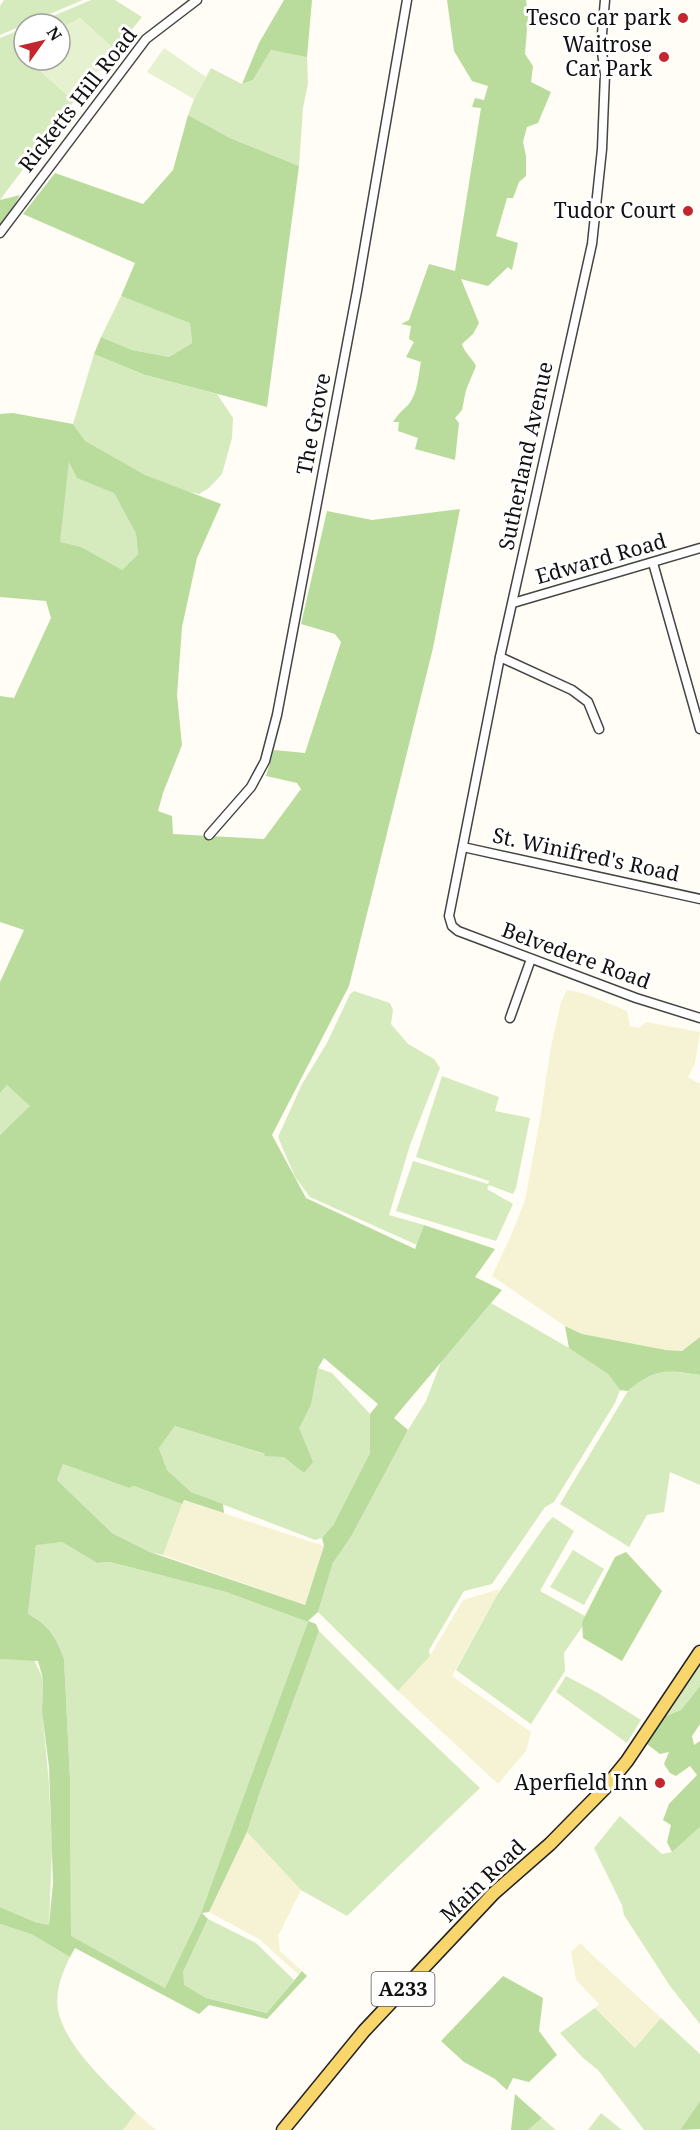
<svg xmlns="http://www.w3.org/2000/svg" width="700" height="2130" font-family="'Noto Serif',serif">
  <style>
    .farmland { fill: #f6f3d4 }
    .green { fill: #d5ebbd }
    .forest { fill: #b9dc9c; fill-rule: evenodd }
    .pitch { fill: #e6f2cf }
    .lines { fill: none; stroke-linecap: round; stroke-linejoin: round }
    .minor-casing { stroke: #444; stroke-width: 11 }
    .primary-casing { stroke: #222; stroke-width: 15 }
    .minor { stroke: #fff; stroke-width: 8 }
    .primary { stroke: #f9d66b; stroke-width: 12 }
    .poi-dot { fill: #c4262e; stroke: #fff; stroke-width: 2 }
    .labels { text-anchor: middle; stroke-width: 6; stroke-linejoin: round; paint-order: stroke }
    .shield { fill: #fff; stroke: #585858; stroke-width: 1.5 }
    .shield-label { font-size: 20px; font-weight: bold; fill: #111 }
    .poi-label { font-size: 21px; fill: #111; stroke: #fff; text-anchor: end }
    .street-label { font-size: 21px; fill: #111; stroke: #fff }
  </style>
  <rect width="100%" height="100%" fill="#fffdf5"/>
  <g class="farmland">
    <path d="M567,990L586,994L627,1011L630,1026L639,1028L646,1022L700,1032L695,1063L688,1077L700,1084V1337L682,1351L666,1350L582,1334L565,1326L492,1276L513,1231L525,1200L540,1119L550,1052L561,1002Z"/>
    <path d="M183,1500L324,1546L305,1605L163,1555Z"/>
    <path d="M500,1589L452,1676L531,1732L526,1751L498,1784L398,1691L430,1656L463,1600Z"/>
    <path d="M247,1832L301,1890L278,1936L280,1951L302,1971L299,1975L259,1939L209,1912Z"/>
    <path d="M581,1943L587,1950L661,2018L635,2048L595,2008L599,2004L576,1980L571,1952Z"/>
    <path d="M136,2113L156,2130H123Z"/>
  </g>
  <g class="green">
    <path d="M4,0H83L0,35V6Z"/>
    <path d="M91,0H115L142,17L115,50L80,18L60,29V24H34Z"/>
    <path d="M24,28V48L18,51L24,56V60H28L74,101L0,200V38Z"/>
    <path d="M271,50L307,56L308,83L303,108L299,166L230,138L188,115L194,99L211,68L242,84L253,80Z"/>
    <path d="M121,296L190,322L192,343L169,357L132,350L101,337Z"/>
    <path d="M94,354L145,375L217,394L233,418L232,438L222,474L209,488L199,494L181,490L145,475L115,459L84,441L73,424Z"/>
    <path d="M69,460L100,486L114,493L136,534L138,554L122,570L59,543Z"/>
    <path d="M354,991L390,1003L393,1010L391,1024L408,1044L434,1059L440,1068L410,1145L389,1215L424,1225L417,1245L310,1197L295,1177L278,1137L302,1084L327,1043L350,994Z"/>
    <path d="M442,1076L499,1097L495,1111L530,1118L516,1188L513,1194L489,1185L487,1189L513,1204L496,1241L396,1211L413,1161L488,1184L489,1181L416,1157Z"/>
    <path d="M7,1085L31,1106L0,1135V1093Z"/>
    <path d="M491,1303L576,1352L608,1374L620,1390L615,1403L554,1502L545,1507L492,1584L464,1591L429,1650L430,1656L398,1691L318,1612L333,1563L352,1535L408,1430L426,1401L441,1362Z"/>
    <path d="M318,1368L332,1373L370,1414V1453L336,1522L322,1538L315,1540L191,1492L167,1470L159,1448L175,1426L267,1455L302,1437L298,1428L311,1405Z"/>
    <path d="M664,1370L700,1375V1485L670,1472L664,1512L647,1515L629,1547L560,1504L628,1391L644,1377Z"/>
    <path d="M63,1464L129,1488L134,1486L182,1504L163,1555L150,1552L112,1533L57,1480Z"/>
    <path d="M553,1517L574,1531L540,1591L585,1616L582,1627L564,1653L565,1671L531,1724L456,1670L497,1595L547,1523Z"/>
    <path d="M62,1542L97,1563L110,1562L226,1592L308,1622L264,1747L201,1913L165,1988L71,1937L70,1779L64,1659C56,1637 49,1625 28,1614L36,1544Z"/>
    <path d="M573,1550L604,1569L584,1605L550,1587Z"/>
    <path d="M319,1631L399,1711L480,1788L347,1916L301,1890L247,1832L259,1795Z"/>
    <path d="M0,1659L34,1660L43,1679L42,1708L49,1784L52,1849L49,1925L35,1922L0,1907Z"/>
    <path d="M700,1665V1686L681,1710L666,1716Z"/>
    <path d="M566,1676L598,1693L641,1720L627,1743L556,1692Z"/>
    <path d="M620,1816L662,1854L672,1852L700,1827V2024L670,1986L624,1915L622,1905L594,1848Z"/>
    <path d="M208,1919L256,1943L294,1980L268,2013L206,1998L183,1985V1972Z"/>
    <path d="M0,1924L31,1934L70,1957C62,1973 55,1991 58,2010C65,2047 111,2087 136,2113L123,2130H0Z"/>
    <path d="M595,2008L635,2048L661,2018L700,2054V2101L680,2130H644L598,2070L582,2057L560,2033Z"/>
    <path d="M601,2113L622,2130H588Z"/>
    <path d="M542,2118L556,2130H528Z"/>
  </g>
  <g class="forest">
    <path d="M284,0H312L307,57L271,50L253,80L242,84L259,43Z"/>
    <path d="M447,0H526L528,16L525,54L533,66L531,82L551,92L538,123L527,127L523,142L526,156V176L519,182L513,198H507L496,236L518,243L512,270L508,267L488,286L461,279L479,323L473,334L462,344C464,352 472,358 476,366L466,390L462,410L455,418L459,423L455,460L415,449L418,438L398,431L399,422H393C398,414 403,410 409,404C418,392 418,376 421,362L406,357L414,342L409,339L411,326L401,324L409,320L429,264L455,271L481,108L472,107L475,98L484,100L488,86L472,81L454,51Z"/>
    <path d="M188,115L230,138L299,166L267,407L145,375L94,354L101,337L132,350L169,357L192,343L190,323L121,296L135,263L23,214L55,173L143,204L173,170Z"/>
    <path d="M20,195L3,226L0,230V200Z"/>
    <path d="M13,413L73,424L85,441L145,475L221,504L197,558L182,627L177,695L182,745L163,793L158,811L172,816L173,834L264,839L301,789L297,783L266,776L274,750L305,753L341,642L335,634L301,624L327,511L372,520L460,509L433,648L349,986L272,1135L306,1198L415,1249L424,1225L495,1249L475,1277L502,1290L394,1418L408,1430L352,1535L333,1563L318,1612L308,1621L316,1624L319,1631L259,1795L247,1832L209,1912L202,1913L208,1919L183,1972L184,1985L206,1998L267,2013L302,1971L307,1976L267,2019L209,2005L199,2014L75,1948L70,1957L31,1934L0,1924V1907L35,1922L49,1925L53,1883L49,1767L42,1711L43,1679L38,1661L0,1659V1135L30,1106L7,1085L0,1093V982L24,930L0,922V696L14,698L51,618L46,601L0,597V414ZM69,462L77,478L114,493L136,534L138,554L122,570L81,547L60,542ZM324,1358L378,1404L370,1414V1453L334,1524L322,1538L324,1546L305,1605L150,1552L112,1533L57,1480L63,1464L129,1488L134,1486L182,1504L184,1500L224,1513L223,1504L191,1492L167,1470L159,1448L175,1426L265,1454L264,1456L284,1457L304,1473L313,1462L299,1428L311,1405L318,1368ZM62,1542L97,1563L110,1562L226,1592L308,1622L201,1913L165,1988L71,1936L70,1779L64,1659C56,1637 49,1625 28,1614L36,1545Z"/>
    <path d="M565,1326L582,1334L666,1350L682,1351L700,1337V1375C666,1370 656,1367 628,1391L620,1390L608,1374L569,1348Z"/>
    <path d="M626,1552L662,1591L622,1661L583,1638L582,1623L585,1616L615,1557Z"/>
    <path d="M700,1686V1724L692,1736L694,1745L700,1741V1827L672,1852L667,1842L671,1825L663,1820L669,1804L697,1775L690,1766L676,1776L670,1773L664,1764L669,1752L660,1754L647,1744L666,1716L681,1710Z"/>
    <path d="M503,1976L543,1998L539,2031L557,2055L529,2082L513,2078L507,2090L495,2079L464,2062L441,2041Z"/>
    <path d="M515,2094L542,2118L528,2130H511Z"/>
    <path d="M700,2101V2129L680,2130Z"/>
  </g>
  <g class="pitch">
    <path d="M80,18L115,50L74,101L28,60H60V29Z"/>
    <path d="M164,48L206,77L194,99L147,72Z"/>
  </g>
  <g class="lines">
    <g class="minor-casing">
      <g id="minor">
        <path d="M605,0L601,45L605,74L602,149L592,244L500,657L449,916L452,926L458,931L636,998L700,1018"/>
        <path d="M0,233L146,39L197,0"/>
        <path d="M653,563L700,729"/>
        <path d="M513,603L700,548"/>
        <path d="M500,657L572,690L588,702L599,729"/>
        <path d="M209,835L251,787L265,761L277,715L357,291L407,0"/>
        <path d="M463,847L700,899"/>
        <path d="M510,1018L531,959"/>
      </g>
    </g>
    <g class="primary-casing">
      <path id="primary" d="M283,2130L364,2031L494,1893L550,1844L605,1788L627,1761L700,1652"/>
    </g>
    <use href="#minor" class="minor"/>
    <use href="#primary" class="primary"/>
  </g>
  <g class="poi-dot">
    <circle cx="683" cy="18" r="6"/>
    <circle cx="664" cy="57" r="6"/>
    <circle cx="688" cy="211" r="6"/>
    <circle cx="660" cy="1783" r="6"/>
  </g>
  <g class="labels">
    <rect class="shield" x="371.5" y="1972" width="63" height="34" rx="4.5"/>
    <g class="shield-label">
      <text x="403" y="1996">A233</text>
    </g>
    <g class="poi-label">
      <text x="671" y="25">Tesco car park</text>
      <text x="652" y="52">Waitrose<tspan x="652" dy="24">Car Park</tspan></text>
      <text x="676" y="218">Tudor Court</text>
      <text x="648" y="1790">Aperfield Inn</text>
    </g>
    <g class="street-label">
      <text transform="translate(78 100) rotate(-52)" y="7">Ricketts Hill Road</text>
      <text transform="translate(314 424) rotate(-79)" y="7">The Grove</text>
      <text transform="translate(526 456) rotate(-78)" y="7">Sutherland Avenue</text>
      <text transform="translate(601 559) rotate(-16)" y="7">Edward Road</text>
      <text transform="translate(586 855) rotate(12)" y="7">St. Winifred's Road</text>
      <text transform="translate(576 956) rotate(20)" y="7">Belvedere Road</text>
      <text transform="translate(483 1881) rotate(-44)" y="7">Main Road</text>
    </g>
  </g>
  <g transform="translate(42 42) rotate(56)"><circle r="28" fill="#ffffff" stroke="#a0a0a0" stroke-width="1.5"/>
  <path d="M0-4.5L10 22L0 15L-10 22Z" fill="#c4262e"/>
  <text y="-9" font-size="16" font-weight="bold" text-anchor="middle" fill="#111111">N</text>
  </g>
</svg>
